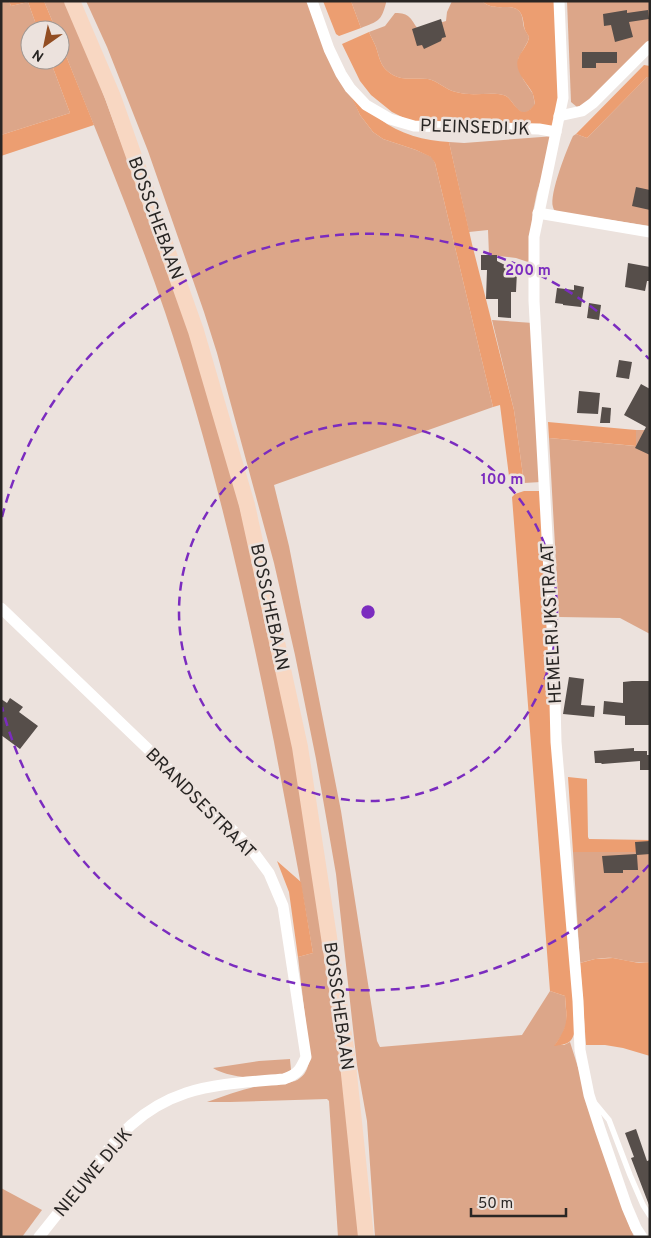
<svg xmlns="http://www.w3.org/2000/svg" width="651" height="1238" font-family="Overpass,sans-serif">
  <style>
    .green { fill: #dca689 }
    .forest { fill: #ec9e71 }
    .building { fill: #564e4a }
    .lines { fill: none; stroke-linecap: round; stroke-linejoin: round }
    .lane { stroke: #fff; stroke-width: 5.5 }
    .street { stroke: #fff; stroke-width: 11 }
    .secondary { stroke: #f8d7c2; stroke-width: 16 }
    .ring { fill: none; stroke: #7b2cbf; stroke-width: 2.5; stroke-dasharray: 9 6 }
    .labels { text-anchor: middle; stroke-width: 5; stroke-linejoin: round; paint-order: stroke }
    .street-label { font-size: 18px; fill: #292624; stroke: #ece2dd }
    .centre { fill: #7b2cbf; stroke: #ece2dd; stroke-width: 2.5 }
    .ring-label { font-size: 15px; text-anchor: middle; font-weight: bold; fill: #7b2cbf; stroke: #ece2dd; stroke-width: 5; stroke-linejoin: round; paint-order: stroke }
  </style>
  <rect width="100%" height="100%" fill="#ece2dd"/>
  <g class="green">
    <path d="M1,1H9L11,6L28,2L38,30H30V60H50L70,113L1,135Z"/>
    <path d="M44,1H69L204,367L280,665L341,1060L360,1237H338L329,1101L327,1099L230,1102H207C230,1094 253,1085 278,1083C285,1083 294,1083 300,1078C307,1073 308,1066 310,1058L298,957L313,953C301,882 287,812 274,742C245,597 212,452 165,312C134,221 96,131 60,41V30H56Z"/>
    <path d="M86,1H309L360,115L373,132L383,139L416,150L432,157L435,163L493,407L274,485L289,546L341,811L377,1041L380,1047L522,1035L550,991L565,996L567,1023L562,1035L555,1045H564L570,1042L622,1207L634,1237H375L367,1121L357,1065L336,874L316,759L295,655L274,563L217,353L204,312L148,151L107,47Z"/>
    <path d="M351,1H386V3C381,22 378,21 361,28Z"/>
    <path d="M452,1H482C494,13 509,2 519,11C524,16 522,24 525,30C526,32 528,34 529,37L528,41L518,59L523,79L533,94L535,105C519,124 515,101 506,96C504,95 500,94 498,94C484,93 469,96 456,92C446,90 438,81 428,79C417,77 403,81 393,75C380,67 380,59 376,47C374,42 371,37 369,32L385,26L395,13C410,13 410,18 418,29L446,21L447,12Z"/>
    <path d="M567,1H650V41L588,103L577,107L571,102Z"/>
    <path d="M647,77H650V226L559,212C555,210 554,211 553,207C549,194 567,149 573,136L576,134L587,138Z"/>
    <path d="M555,136L537,192L532,216L531,263L516,258L489,255L488,230L469,232L449,142L464,143Z"/>
    <path d="M492,320L533,323L541,482L524,483L514,410Z"/>
    <path d="M636,430H646L650,432V634L620,618L559,617L549,438L635,446Z"/>
    <path d="M573,852H650V962C635,964 627,960 613,958C601,957 591,960 580,963Z"/>
    <path d="M290,1059L291,1070C274,1082 230,1079 213,1068L259,1061Z"/>
    <path d="M1,1188L42,1210L22,1237H1Z"/>
  </g>
  <g class="forest">
    <path d="M9,1H44L56,30H38L28,2L11,6Z"/>
    <path d="M323,1H351L361,28L339,36L336,34Z"/>
    <path d="M482,1H556L559,127L424,128L392,112L371,95L360,81L342,44L369,32C371,37 374,42 376,47C380,59 380,67 393,75C403,81 417,77 428,79C438,81 446,90 456,92C469,96 484,93 498,94C500,94 504,95 506,96C515,101 520,124 535,104C534,100 534,96 532,92C527,83 514,71 518,59C521,51 528,45 529,37C528,35 526,32 525,30C523,24 524,16 519,11C509,2 494,13 482,1Z"/>
    <path d="M60,41L94,125L1,156V135L70,113L50,60H60Z"/>
    <path d="M644,65L650,66V77H647L587,138L576,134Z"/>
    <path d="M348,90C358,100 369,110 380,119C399,134 425,141 449,142L472,244L514,410L524,483L510,484L500,405L493,407L435,163L431,157L416,150L383,139L373,132L360,115Z"/>
    <path d="M548,422L636,430V446L549,438Z"/>
    <path d="M524,491H542L575,1030C572,1044 567,1044 554,1046C569,1025 567,1021 565,996L550,991L512,497L515,494Z"/>
    <path d="M568,777L587,779L588,837L589,839L650,840V852H573Z"/>
    <path d="M277,861L301,882L313,953L298,957L289,892Z"/>
    <path d="M613,958L639,963L650,962V1056L623,1048L605,1045H586L580,963L595,959Z"/>
  </g>
  <g class="building">
    <path d="M627,10V13L648,10L649,19L629,22L633,37L615,42L611,25L604,26L603,14Z"/>
    <path d="M441,19L446,37L442,38L441,41L424,49L422,45L417,46L412,29Z"/>
    <path d="M582,52H617V63H596V68H582Z"/>
    <path d="M636,187L650,190V210L632,206Z"/>
    <path d="M481,255H497V261L517,271L516,292H511V318L498,317V299H486L487,270H481Z"/>
    <path d="M628,263L650,267V281H647L645,291L625,287Z"/>
    <path d="M574,285L584,287L581,307L563,305V304L555,303L557,288L574,290Z"/>
    <path d="M589,303L601,305L599,320L587,318Z"/>
    <path d="M619,360L632,362L629,379L616,377Z"/>
    <path d="M641,384L650,389V455L635,448L646,427L624,415Z"/>
    <path d="M579,391L600,393L598,414L577,413Z"/>
    <path d="M602,407L611,408L610,423H600Z"/>
    <path d="M569,677L584,679L581,705L595,706L594,717L563,714Z"/>
    <path d="M632,681H650V725H625V716L603,714L604,701L623,703V682Z"/>
    <path d="M10,698L23,707L19,712L38,726L20,749L1,735V699L7,703Z"/>
    <path d="M634,748V751H647V755H650V770H640V761L602,764L601,763H595L594,751Z"/>
    <path d="M650,841V854L637,855L638,870H623V873H604L602,856L636,854L635,842Z"/>
    <path d="M636,1129L647,1161L650,1160V1204L649,1205L631,1158L634,1157L625,1133Z"/>
  </g>
  <g class="lines">
    <path class="lane" d="M594,1102L609,1120L630,1175L643,1205L650,1216"/>
    <g class="street">
      <path d="M312,1L329,49L341,74L350,88L366,105L390,119L414,126L539,129L556,132"/>
      <path d="M559,1L563,98L534,237V301L554,663L556,742L578,1001L580,1050L589,1095L600,1129L627,1207L636,1228L642,1237"/>
      <path d="M559,116L582,111L593,103L650,46"/>
      <path d="M538,213L650,232"/>
      <path d="M1,608L249,846L269,873L283,906L306,1057C300,1070 298,1074 284,1079C252,1082 217,1083 186,1093C138,1109 116,1139 86,1177C71,1197 55,1217 39,1237"/>
    </g>
    <path class="secondary" d="M72,1L113,97L196,331L247,505L300,747L347,1055L366,1237"/>
  </g>
  <g class="ring">
    <circle cx="368" cy="612" r="189"/>
    <path d="M649 865A378 378 0 0 1 2 707M2 517A378 378 0 0 1 649 359"/>
  </g>
  <g class="labels">
    <g class="street-label">
      <text transform="translate(475 127) rotate(2)" y="6">PLEINSEDIJK</text>
      <text transform="translate(156 218) rotate(70)" y="6">BOSSCHEBAAN</text>
      <text transform="translate(270 607) rotate(78)" y="6">BOSSCHEBAAN</text>
      <text transform="translate(551 623) rotate(-93)" y="6">HEMELRIJKSTRAAT</text>
      <text transform="translate(201 803) rotate(45)" y="6">BRANDSESTRAAT</text>
      <text transform="translate(339 1006) rotate(82)" y="6">BOSSCHEBAAN</text>
      <text transform="translate(93 1172) rotate(-50)" y="6">NIEUWE DIJK</text>
    </g>
  </g>
  <circle cx="368" cy="612" r="8" class="centre"/>
  <g class="ring-label">
    <text x="528" y="275">200 m</text>
    <text x="502" y="484">100 m</text>
  </g>
  <rect width="651" height="1238" fill="none" stroke="#292624" stroke-width="5"/>
  <g transform="translate(45 45) rotate(213)"><circle r="24" fill="#ece2dd" stroke="#9e9793"/>
  <path d="M0-4L9 19L0 12L-9 19Z" fill="#924d22"/>
  <text y="-8" font-size="14" font-weight="bold" text-anchor="middle" fill="#292624">N</text>
  </g>
  <path d="M471 1208v8h95v-8" fill="none" stroke="#292624" stroke-width="2.5"/>
  <text x="478" y="1208" font-size="15" fill="#292624" stroke="#ece2dd" stroke-width="4" paint-order="stroke">50 m</text>
</svg>
